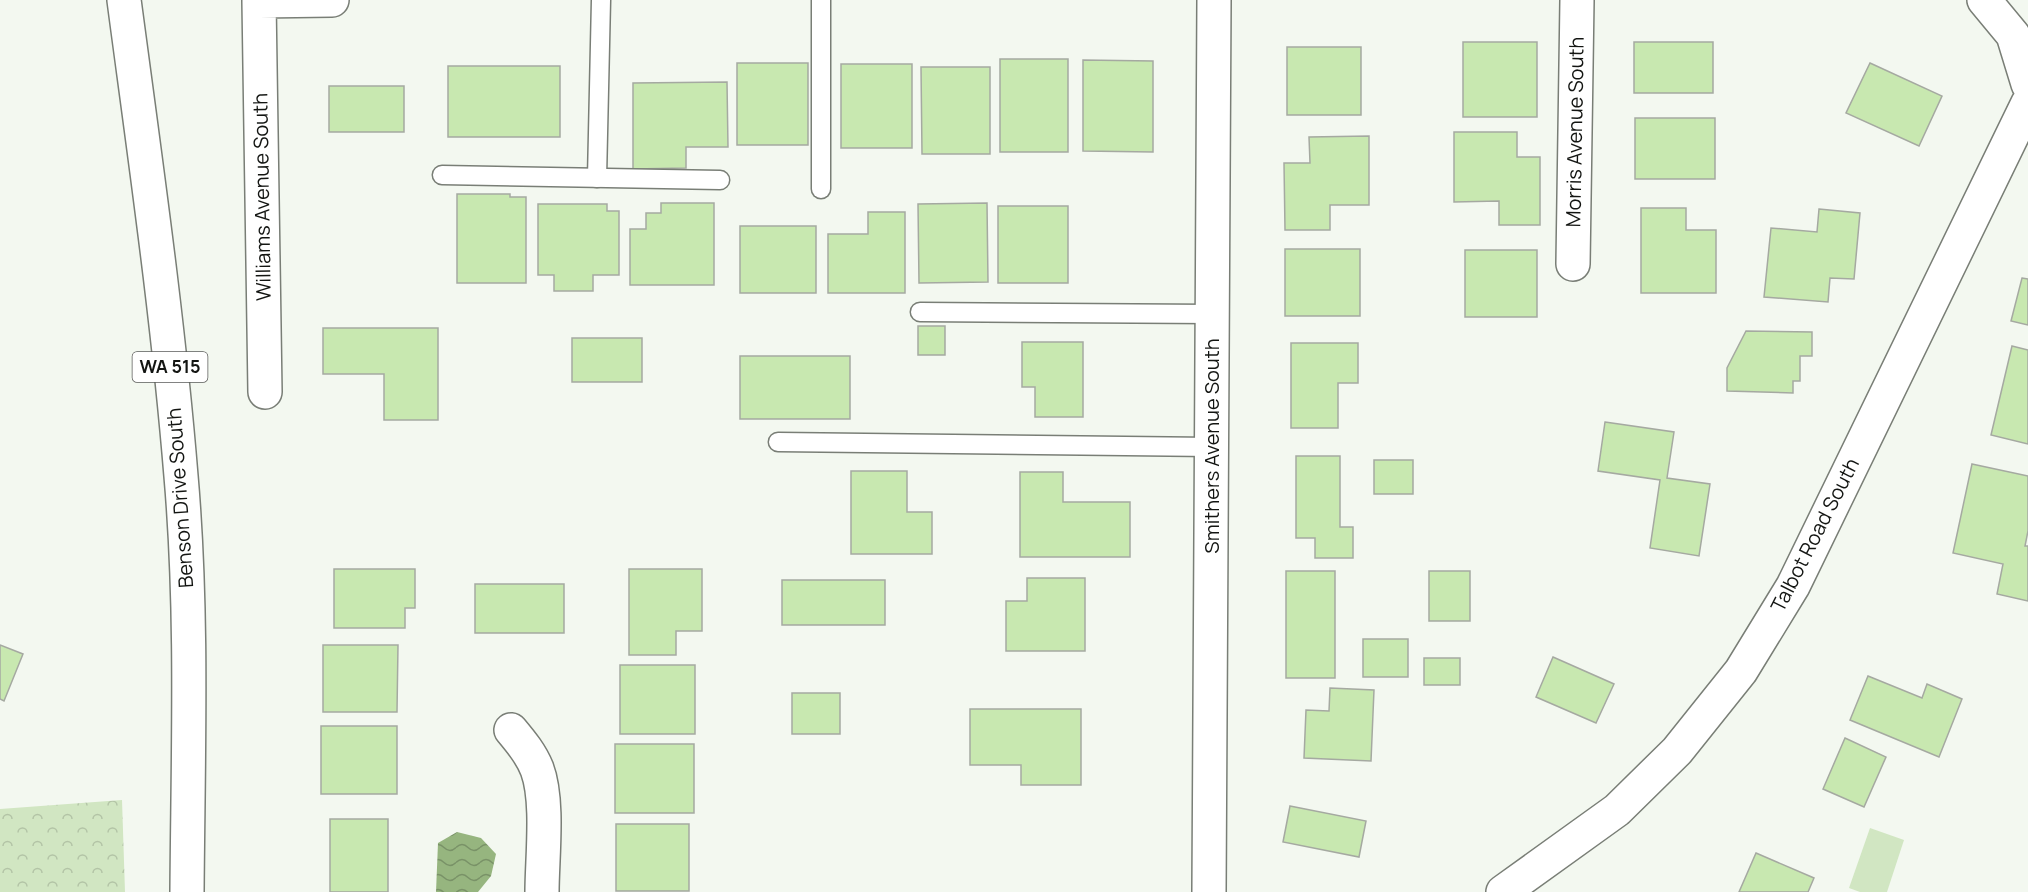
<svg xmlns="http://www.w3.org/2000/svg" width="2028" height="892" font-family="Manrope,sans-serif">
  <style>
    .forest { fill: url(#forest-crowns) }
    .park { fill: #d1e6c2 }
    .water { fill: url(#water-waves) }
    .building { fill: #c8e8b0; stroke: #a5a9a1; stroke-width: 1.5 }
    .lines { fill: none; stroke-linecap: round; stroke-linejoin: round }
    .service-casing { stroke: #797e76; stroke-width: 21 }
    .minor-casing { stroke: #797e76; stroke-width: 36 }
    .tertiary-casing { stroke: #797e76; stroke-width: 36 }
    .primary-casing { stroke: #797e76; stroke-width: 36 }
    .service { stroke: #fff; stroke-width: 18 }
    .minor { stroke: #fff; stroke-width: 33 }
    .tertiary { stroke: #fff; stroke-width: 33 }
    .primary { stroke: #fff; stroke-width: 33 }
    .labels { text-anchor: middle; stroke-width: 4.5; stroke-linejoin: round; paint-order: stroke }
    .shield { fill: #fff; stroke: #5a5b59; stroke-width: 1.5 }
    .shield-label { font-size: 18px; font-weight: bold; fill: #131512 }
    .street-label { font-size: 20px; fill: #131512; stroke: #fff }
  </style>
  <defs>
    <pattern id="forest-crowns" width="20" height="18" patternUnits="userSpaceOnUse" patternTransform="scale(1.5)"><rect width="20" height="18" fill="#d1e6c2"/><path d="M2 6a3 3 0 1 1 6 0M12 15a3 3 0 1 1 6 0" fill="none" stroke="#b3c4a6"/></pattern>
    <pattern id="water-waves" width="16" height="10" patternUnits="userSpaceOnUse" patternTransform="scale(1.5)"><rect width="16" height="10" fill="#96b57f"/><path d="M0 5q4-4 8 0t8 0" fill="none" stroke="#799267"/></pattern>
  </defs>
  <rect width="100%" height="100%" fill="#f3f8f0"/>
  <path class="forest" d="M122,800L125,892H0V809Z"/>
  <path class="park" d="M1870,828L1904,840L1887,892H1860L1849,888Z"/>
  <path class="water" d="M457,832L481,838L496,854L491,876L478,892H436L438,843Z"/>
  <g class="building">
    <rect x="1463" y="42" width="74" height="75"/>
    <rect x="1634" y="42" width="79" height="51"/>
    <rect x="1287" y="47" width="74" height="68"/>
    <rect x="1000" y="59" width="68" height="93"/>
    <path d="M1083,60L1153,61V152L1083,151Z"/>
    <rect x="737" y="63" width="71" height="82"/>
    <path d="M1870,63L1942,96L1919,146L1846,113Z"/>
    <rect x="841" y="64" width="71" height="84"/>
    <rect x="448" y="66" width="112" height="71"/>
    <path d="M921,67H990V154H922Z"/>
    <path d="M727,82L728,147H686V168L633,169V83Z"/>
    <rect x="329" y="86" width="75" height="46"/>
    <rect x="1635" y="118" width="80" height="61"/>
    <path d="M1454,132H1517V157H1540V225H1499V201L1454,202Z"/>
    <path d="M1369,136V205H1330V230H1285L1284,163H1310L1309,137Z"/>
    <path d="M457,194H510V197H526V283H457Z"/>
    <path d="M661,203H714V285H630V229H646V213H661Z"/>
    <path d="M987,203L988,282L919,283L918,204Z"/>
    <path d="M538,204H607V211H619V275H593V291H554V275H538Z"/>
    <rect x="998" y="206" width="70" height="77"/>
    <path d="M1641,208H1686V230H1716V293H1641Z"/>
    <path d="M1819,209L1860,213L1854,279L1830,278L1828,302L1764,297L1771,228L1817,232Z"/>
    <path d="M868,212H905V293H828V234H868Z"/>
    <rect x="740" y="226" width="76" height="67"/>
    <rect x="1285" y="249" width="75" height="67"/>
    <rect x="1465" y="250" width="72" height="67"/>
    <path d="M2022,278L2028,279V325L2011,321Z"/>
    <rect x="918" y="326" width="27" height="29"/>
    <path d="M323,328H438V420H384V374H323Z"/>
    <path d="M1746,331L1812,332V356H1800V381H1793V393L1727,391V368Z"/>
    <rect x="572" y="338" width="70" height="44"/>
    <path d="M1022,342H1083V417H1035V387H1022Z"/>
    <path d="M1291,343H1358V383H1338V428H1291Z"/>
    <path d="M2012,346L2028,350V444L1991,435Z"/>
    <rect x="740" y="356" width="110" height="63"/>
    <path d="M1605,422L1674,432L1667,478L1710,484L1699,556L1650,548L1660,480L1598,471Z"/>
    <path d="M1296,456H1340V527H1353V558H1315V538H1296Z"/>
    <rect x="1374" y="460" width="39" height="34"/>
    <path d="M1972,464L2028,476V531L2025,546H2028V601L1997,594L2003,564L1953,553Z"/>
    <path d="M851,471H907V512H932V554H851Z"/>
    <path d="M1020,472H1063V502H1130V557H1020Z"/>
    <path d="M334,569H415V608H405V628H334Z"/>
    <path d="M629,569H702V631H676V655H629Z"/>
    <rect x="1286" y="571" width="49" height="107"/>
    <rect x="1429" y="571" width="41" height="50"/>
    <path d="M1027,578H1085V651H1006V601H1027Z"/>
    <rect x="782" y="580" width="103" height="45"/>
    <rect x="475" y="584" width="89" height="49"/>
    <rect x="1363" y="639" width="45" height="38"/>
    <path d="M0,645L23,654L4,701L0,699Z"/>
    <path d="M323,645H398L397,712H323Z"/>
    <path d="M1553,657L1614,684L1596,723L1536,697Z"/>
    <rect x="1424" y="658" width="36" height="27"/>
    <rect x="620" y="665" width="75" height="69"/>
    <path d="M1868,676L1922,698L1927,684L1962,699L1939,757L1850,720Z"/>
    <path d="M1330,688L1374,690L1371,761L1304,758L1306,710L1329,711Z"/>
    <rect x="792" y="693" width="48" height="41"/>
    <path d="M970,709H1081V785H1021V765H970Z"/>
    <rect x="321" y="726" width="76" height="68"/>
    <path d="M1845,738L1886,757L1864,807L1823,789Z"/>
    <rect x="615" y="744" width="79" height="69"/>
    <path d="M1290,806L1366,821L1359,857L1283,842Z"/>
    <rect x="330" y="819" width="58" height="73"/>
    <rect x="616" y="824" width="73" height="67"/>
    <path d="M1756,853L1814,878L1808,892H1739Z"/>
  </g>
  <g class="lines">
    <g class="service-casing">
      <g id="service">
        <path d="M821,0V189"/>
        <path d="M442,175L720,180"/>
        <path d="M597,178L601,0"/>
        <path d="M920,312L1213,314"/>
        <path d="M778,442L1212,447"/>
      </g>
    </g>
    <g class="minor-casing">
      <g id="minor">
        <path d="M1573,264L1577,0"/>
        <path d="M265,392L259,1L332,0"/>
        <path d="M511,730C521,742 531,754 537,769C549,801 542,858 542,892"/>
        <path d="M1209,892L1214,0"/>
      </g>
    </g>
    <g class="tertiary-casing">
      <g id="tertiary">
        <path d="M1984,0L2013,35L2028,84"/>
        <path d="M1503,892L1617,810L1677,751L1741,671L1793,586L2028,103"/>
      </g>
    </g>
    <g class="primary-casing">
      <path id="primary" d="M124,0C145,158 168,317 181,476C193,614 188,754 187,892"/>
    </g>
    <use href="#service" class="service"/>
    <use href="#minor" class="minor"/>
    <use href="#tertiary" class="tertiary"/>
    <use href="#primary" class="primary"/>
  </g>
  <g class="labels">
    <rect class="shield" x="132.5" y="352" width="75" height="30" rx="4.5"/>
    <g class="shield-label">
      <text x="170" y="373">WA 515</text>
    </g>
    <g class="street-label">
      <text transform="translate(1575 132) rotate(-89)" y="7">Morris Avenue South</text>
      <text transform="translate(262 197) rotate(-91)" y="7">Williams Avenue South</text>
      <text transform="translate(1212 446) rotate(-90)" y="7">Smithers Avenue South</text>
      <text transform="translate(180 498) rotate(-94)" y="7">Benson Drive South</text>
      <text transform="translate(1815 535) rotate(-63)" y="7">Talbot Road South</text>
    </g>
  </g>
</svg>
